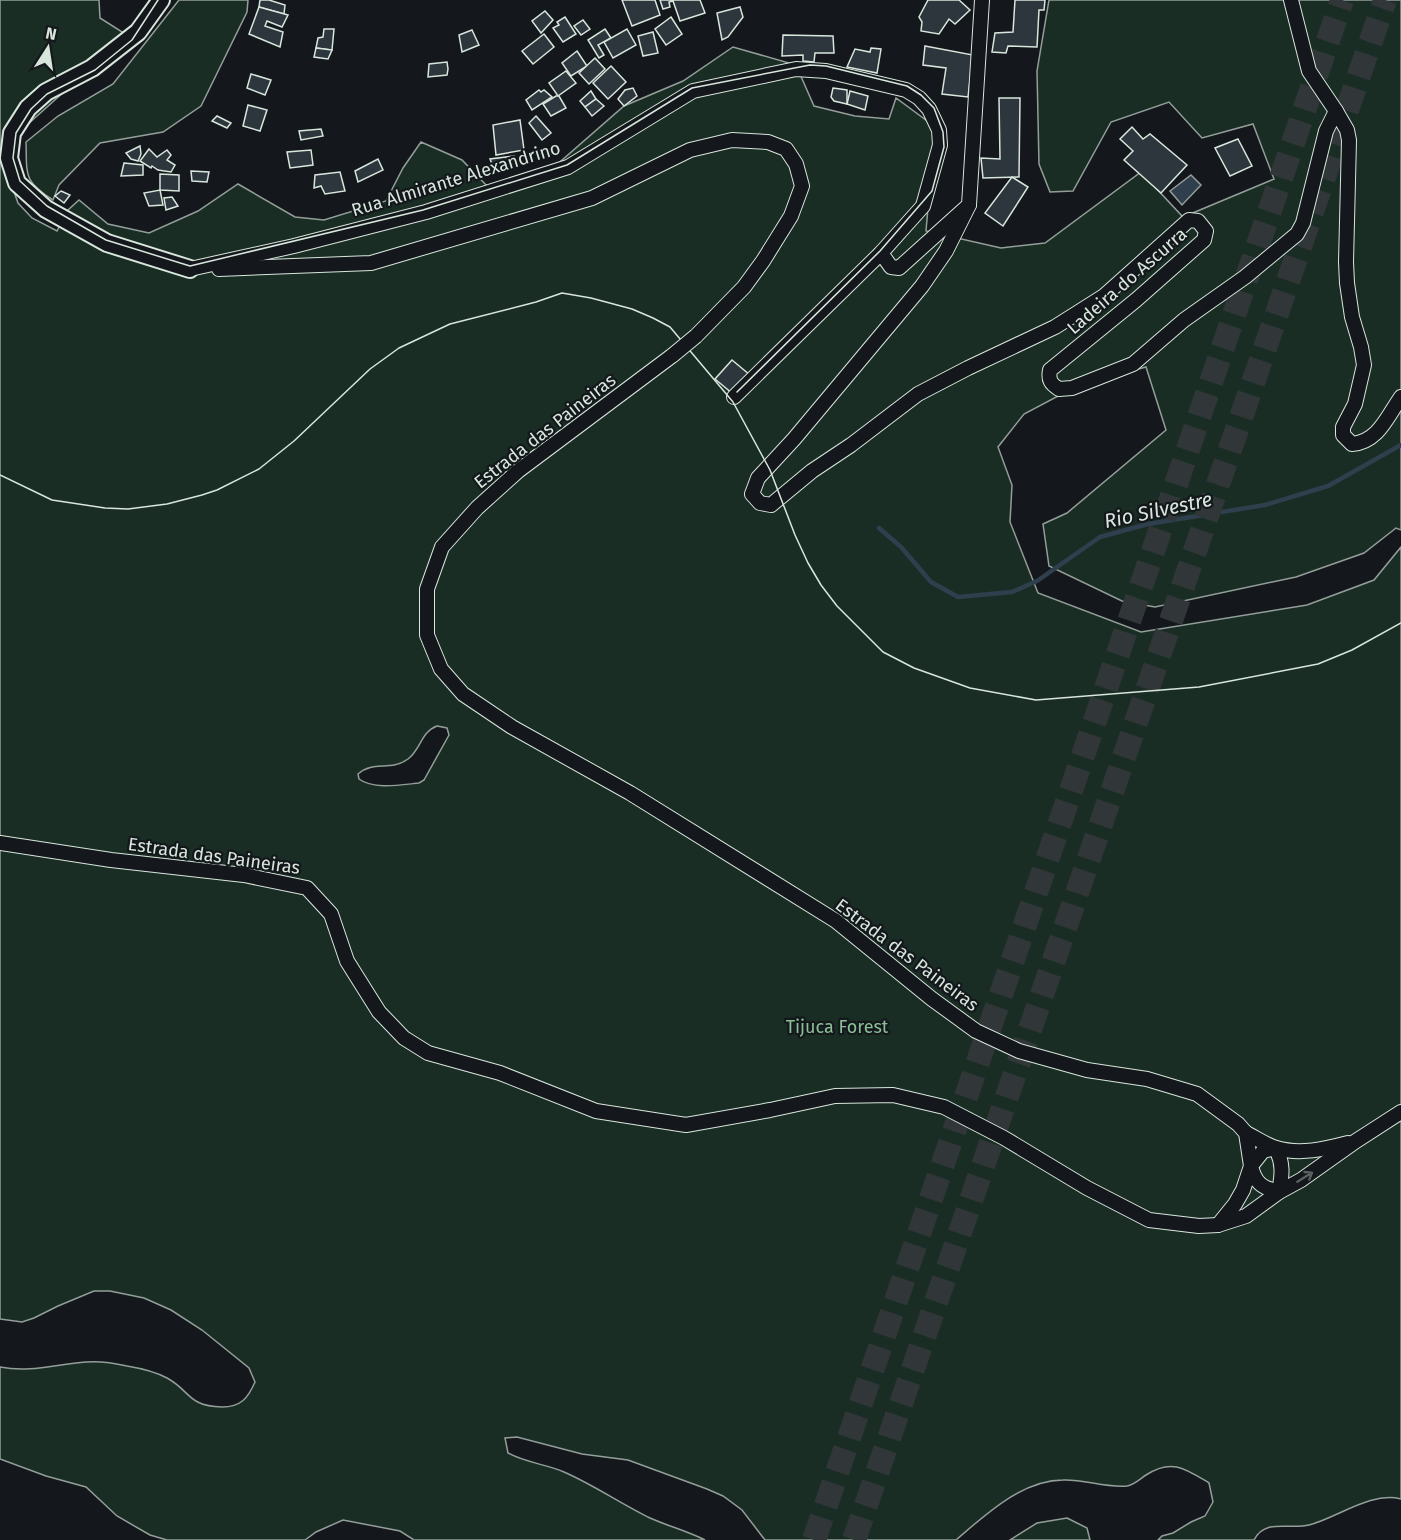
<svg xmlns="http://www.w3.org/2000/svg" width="1401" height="1540" font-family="'Fira Sans',sans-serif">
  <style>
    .green { fill: #1a2d24; stroke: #939e99; stroke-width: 1.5; fill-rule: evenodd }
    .water { fill: #2f3f4d; stroke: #939e99; stroke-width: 1.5 }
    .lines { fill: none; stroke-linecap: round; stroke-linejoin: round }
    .stream { stroke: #2f3f4d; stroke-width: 4.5 }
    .building { fill: #2c363c; stroke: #d8e6dc; stroke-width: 1.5 }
    .motorway-tunnel { stroke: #313739; stroke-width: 24; stroke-dasharray: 24 12; stroke-linecap: butt }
    .minor-casing { stroke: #d8e6dc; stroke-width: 16 }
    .tertiary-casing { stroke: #d8e6dc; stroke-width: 20 }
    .minor { stroke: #14181c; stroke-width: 14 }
    .tertiary { stroke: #14181c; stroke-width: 16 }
    .tram { stroke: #d8e6dc; stroke-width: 1.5 }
    .minor-bridge-casing { stroke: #d8e6dc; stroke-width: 16; stroke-linecap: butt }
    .minor-bridge { stroke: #14181c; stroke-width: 14 }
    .oneway { stroke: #59605f }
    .labels { text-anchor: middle; stroke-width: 4.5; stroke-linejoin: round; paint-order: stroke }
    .street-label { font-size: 18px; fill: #d8e6dc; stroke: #14181c }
    .park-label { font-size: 18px; fill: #8ac095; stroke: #14181c }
    .water-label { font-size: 20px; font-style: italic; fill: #d8e6dc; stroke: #14181c }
  </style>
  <rect width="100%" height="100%" fill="#14181c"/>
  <g class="green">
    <path d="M0,0H99L100,18L127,35L7,143L6,169L18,203L32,218L57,231L68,210L79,200L108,224L149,233L198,211L238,184L295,217L324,220L386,201L403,168L421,142L462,160L488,187L554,167L624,106L683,81L733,47L796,65L814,106L855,116L889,119L896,98L938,129L929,196L926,231L1001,248L1045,243L1141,172L1183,217L1274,179L1253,124L1202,138L1169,102L1111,122L1073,191L1050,192L1039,164L1037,71L1049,0H1401V530L1396,528L1364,553L1296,577L1155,607L1122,601L1049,566L1043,524L1067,513L1166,430L1146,367L1077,386L1024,414L998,447L1012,485L1010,522L1038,593L1141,632L1307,605L1374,580L1401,547V1499C1371,1491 1337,1518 1309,1525C1289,1530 1265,1518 1254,1540H1158L1162,1536L1173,1533L1191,1522L1205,1516L1213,1502L1209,1483C1186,1469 1172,1458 1146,1475C1140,1479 1134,1485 1127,1486C1105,1488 1084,1479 1063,1480C1022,1480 985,1515 956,1540H765L742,1510L723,1496L707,1489L628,1460L582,1454L517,1437L505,1438L508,1453C526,1463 546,1464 564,1472C594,1485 621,1504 650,1518C668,1526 687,1531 705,1540H414L400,1531L343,1520L316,1532L305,1540H167L150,1535L117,1516L86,1487L46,1476L0,1459V1367C31,1373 56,1364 86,1362C99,1361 114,1363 127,1366C139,1368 156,1372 167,1378C191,1391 187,1406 222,1407C241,1407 248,1398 255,1382L249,1368L202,1330L171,1310L144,1298L110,1291H94L58,1306L34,1318L22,1322L0,1319ZM437,726L447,728L449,735L424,780L419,783C400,785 374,790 359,779L358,774C374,760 390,772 408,759C421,749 421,732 437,726Z"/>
    <path d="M179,0H248L247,12L201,106L163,132L100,143L59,185L53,200C23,181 27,175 26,142L58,116L113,84Z"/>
    <path d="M1067,1518L1087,1528L1090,1540H1010L1037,1523Z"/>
  </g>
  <path class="water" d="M1191,175L1201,185L1182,205L1170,191Z"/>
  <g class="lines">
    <path class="stream" d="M879,528L901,547L931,582L958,597L1012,592L1037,581L1100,537L1148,524L1265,505L1328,486L1401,445"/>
  </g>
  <g class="building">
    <path d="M260,0H269L285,5L284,14L259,7Z"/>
    <path d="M622,0H655L660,15L632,26Z"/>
    <path d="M660,0H700L705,13L680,21L673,1L669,2L670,7L663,9Z"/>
    <path d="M928,0H959L970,10L955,24L949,19L939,34L921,31L922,22L919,17Z"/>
    <path d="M1015,0H1045L1044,10H1039L1037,47L1008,46L1006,53L992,52L995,33L1013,32Z"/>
    <path d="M259,7L288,15L282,27L267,21L265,26L283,32L280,47L249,34Z"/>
    <path d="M740,7L743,17L728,37L722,40L717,13Z"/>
    <path d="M545,11L553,20L541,33L532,21Z"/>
    <path d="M565,17L576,34L563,42L553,28L559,25L557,22Z"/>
    <path d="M671,17L682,34L666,45L655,29Z"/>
    <path d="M583,20L590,29L581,35L574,26Z"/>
    <path d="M324,29H334L332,50L316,48L318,38L323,37Z"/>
    <path d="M605,29L611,38L598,45L604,55L599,58L588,40Z"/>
    <path d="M627,29L636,45L613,58L604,42Z"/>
    <path d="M472,30L479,45L462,52L459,35Z"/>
    <path d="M653,32L658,53L643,56L638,36Z"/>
    <path d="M544,34L554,47L533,64L522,51Z"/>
    <path d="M783,35L833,36L834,53H815L814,62L803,61V55L782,56Z"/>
    <path d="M925,46L973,55L968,97L942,94L946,68L923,65Z"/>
    <path d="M316,48L332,50L328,59L314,57Z"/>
    <path d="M871,48L881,49L877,73L847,67L855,49L870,52Z"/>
    <path d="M577,51L587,66L571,76L562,63Z"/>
    <path d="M595,58L605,69L589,84L579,73Z"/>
    <path d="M447,62L448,69L447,75L428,77L429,64Z"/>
    <path d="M611,66L626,82L608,99L593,83Z"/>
    <path d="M566,71L576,83L558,96L549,83Z"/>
    <path d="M251,74L271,80L265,95L247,88Z"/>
    <path d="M633,88L637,96L624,106L618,99L625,90Z"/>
    <path d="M833,88L847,90V104L834,101L831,97Z"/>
    <path d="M539,90L541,92L544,90L552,97L532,110L526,100Z"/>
    <path d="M591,91L596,99L585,107L580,101Z"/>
    <path d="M850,91L868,96L865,110L847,104Z"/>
    <path d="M556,96H559L566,108L551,116L543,104Z"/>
    <path d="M999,98H1020L1019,177L983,178L981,158L1000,159Z"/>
    <path d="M596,99L604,106L592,116L585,107Z"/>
    <path d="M248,105L267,110L260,131L243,126Z"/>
    <path d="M217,116L231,123L227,128L212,121Z"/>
    <path d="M536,116L551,133L542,140L529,123Z"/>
    <path d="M520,120L524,150L496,155L493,125Z"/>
    <path d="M1132,127L1143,139L1150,134L1187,165L1161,193L1124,160L1133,151L1120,139Z"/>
    <path d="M321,129L323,136L301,140L299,131Z"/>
    <path d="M1238,139L1252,166L1230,176L1215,148Z"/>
    <path d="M140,146L141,154L138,161L131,159L126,153Z"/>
    <path d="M149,149L157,157L167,150L171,155L167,160L175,165L171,172L158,170L152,166L151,168L140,161Z"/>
    <path d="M311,150L313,165L290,168L287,152Z"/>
    <path d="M514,156L515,164L493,167L490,159Z"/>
    <path d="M378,159L383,170L358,182L355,171Z"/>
    <path d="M124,163L143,165V175L121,176Z"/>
    <path d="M191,171L209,172L207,182L192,181Z"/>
    <path d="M340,172L345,191L325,194L321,186L314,188L315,175Z"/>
    <path d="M160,174L179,175V191L160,190Z"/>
    <path d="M1012,177L1028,187L1003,226L985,213Z"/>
    <path d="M160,190L163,205L149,206L144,193Z"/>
    <path d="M61,191L70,195L64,203L55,196Z"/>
    <path d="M172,197L178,206L166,210L164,198Z"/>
    <path d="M732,360L750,375L733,394L715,379Z"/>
  </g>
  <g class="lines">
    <g class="motorway-tunnel">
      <path d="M814,1540L1342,0"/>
      <path d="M854,1540L1385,0"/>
    </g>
    <g class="minor-casing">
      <g id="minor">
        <path d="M1291,0L1309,71L1336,111"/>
        <path d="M969,205L946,251L922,286L794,439L758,478L752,494L760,503L771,505L812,471L851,445L918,394L968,368L1055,327L1104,296L1189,220L1198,221L1206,231L1204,240L1136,300L1050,370C1048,380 1051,384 1059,389L1072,388L1133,364L1184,320L1245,277L1297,234L1303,223L1326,131L1336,111L1347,130L1349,140L1346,262L1347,283L1352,317L1361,347L1364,365L1355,404L1343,427V435L1352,444C1378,442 1387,417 1401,397"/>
        <path d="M881,253L891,267L899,268L969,205L982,0"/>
        <path d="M190,269L294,246L426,212L568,167L693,91L796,69L826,71L906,90L919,98L929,109L939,130L940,145L923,206L881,253L734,397"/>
        <path d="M219,269L371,263L592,198L690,150L732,140L768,142L786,149L796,164L802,186L791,216L763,261L744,287L696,336"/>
        <path d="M673,355L518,471L477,508L442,547L427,589V635L441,669L463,694L512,727L630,793L836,921L932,999L976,1031L1019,1051L1087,1070L1147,1079L1197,1094L1238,1124L1246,1133L1251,1166L1243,1190L1235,1204L1218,1225"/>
        <path d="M0,843L111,860L244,875L307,888L331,914L347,961L379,1012L404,1038L428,1053L500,1073L596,1111L686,1125L770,1110L835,1096L893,1095L944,1107L1004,1138L1087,1188L1149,1220L1199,1226L1218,1225L1246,1216L1279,1192L1301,1180L1356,1141L1401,1112"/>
        <path d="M1246,1133C1256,1138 1266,1145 1276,1148C1300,1155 1325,1149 1348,1143"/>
        <path d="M1275,1148C1284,1162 1282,1176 1279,1192C1262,1188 1255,1183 1251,1166L1263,1151Z"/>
      </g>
    </g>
    <g class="tertiary-casing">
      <path id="tertiary" d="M161,0L138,32L92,68L46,92L28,108L12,133L9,158L17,183L46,209L107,243L190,269"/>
    </g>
    <use href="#minor" class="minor"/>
    <use href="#tertiary" class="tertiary"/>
    <g class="tram">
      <path d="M158,0L132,40L95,70L47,94L31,109L16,133L13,158L20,181L47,206L106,240L190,266L423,210L567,165L692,88L810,65L826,66L907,86L921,95L934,108L943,132L944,147L932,191L880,251L737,392"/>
      <path d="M0,475L52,500L105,508L128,509L167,504L202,495L217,490L259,469L294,441L370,369L399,348L450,324L536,302L562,293L591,298L632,309L653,318L670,327L733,402L770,470L795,535L808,563L821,585L837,606L883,652L914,668L970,688L1036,700L1199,687L1318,664L1352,650L1401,623"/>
    </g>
    <g class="minor-bridge-casing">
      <path id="minor-bridge" d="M673,355L696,336"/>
    </g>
    <use href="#minor-bridge" class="minor-bridge"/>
  </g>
  <defs><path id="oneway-shaft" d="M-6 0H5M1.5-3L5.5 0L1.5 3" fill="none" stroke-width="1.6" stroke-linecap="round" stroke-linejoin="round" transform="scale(1.5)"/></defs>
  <use class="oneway" href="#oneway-shaft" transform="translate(1305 1177) rotate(-32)"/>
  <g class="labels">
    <g class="street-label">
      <text transform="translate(456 179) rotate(-17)" y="6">Rua Almirante Alexandrino</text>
      <text transform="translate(1127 281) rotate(-41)" y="6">Ladeira do Ascurra</text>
      <text transform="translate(545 431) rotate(-38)" y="6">Estrada das Paineiras</text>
      <text transform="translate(214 856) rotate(8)" y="6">Estrada das Paineiras</text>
      <text transform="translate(907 955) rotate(37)" y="6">Estrada das Paineiras</text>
    </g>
    <g class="park-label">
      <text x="837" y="1033">Tijuca Forest</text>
    </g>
    <g class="water-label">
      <text transform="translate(1158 510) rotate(-12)" y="7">Rio Silvestre</text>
    </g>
  </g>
  <g transform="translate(48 48) rotate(12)" stroke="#14181c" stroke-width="4.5" paint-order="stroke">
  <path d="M0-4.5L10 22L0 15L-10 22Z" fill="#d8e6dc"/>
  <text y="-9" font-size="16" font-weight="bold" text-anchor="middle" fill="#d8e6dc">N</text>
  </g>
</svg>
